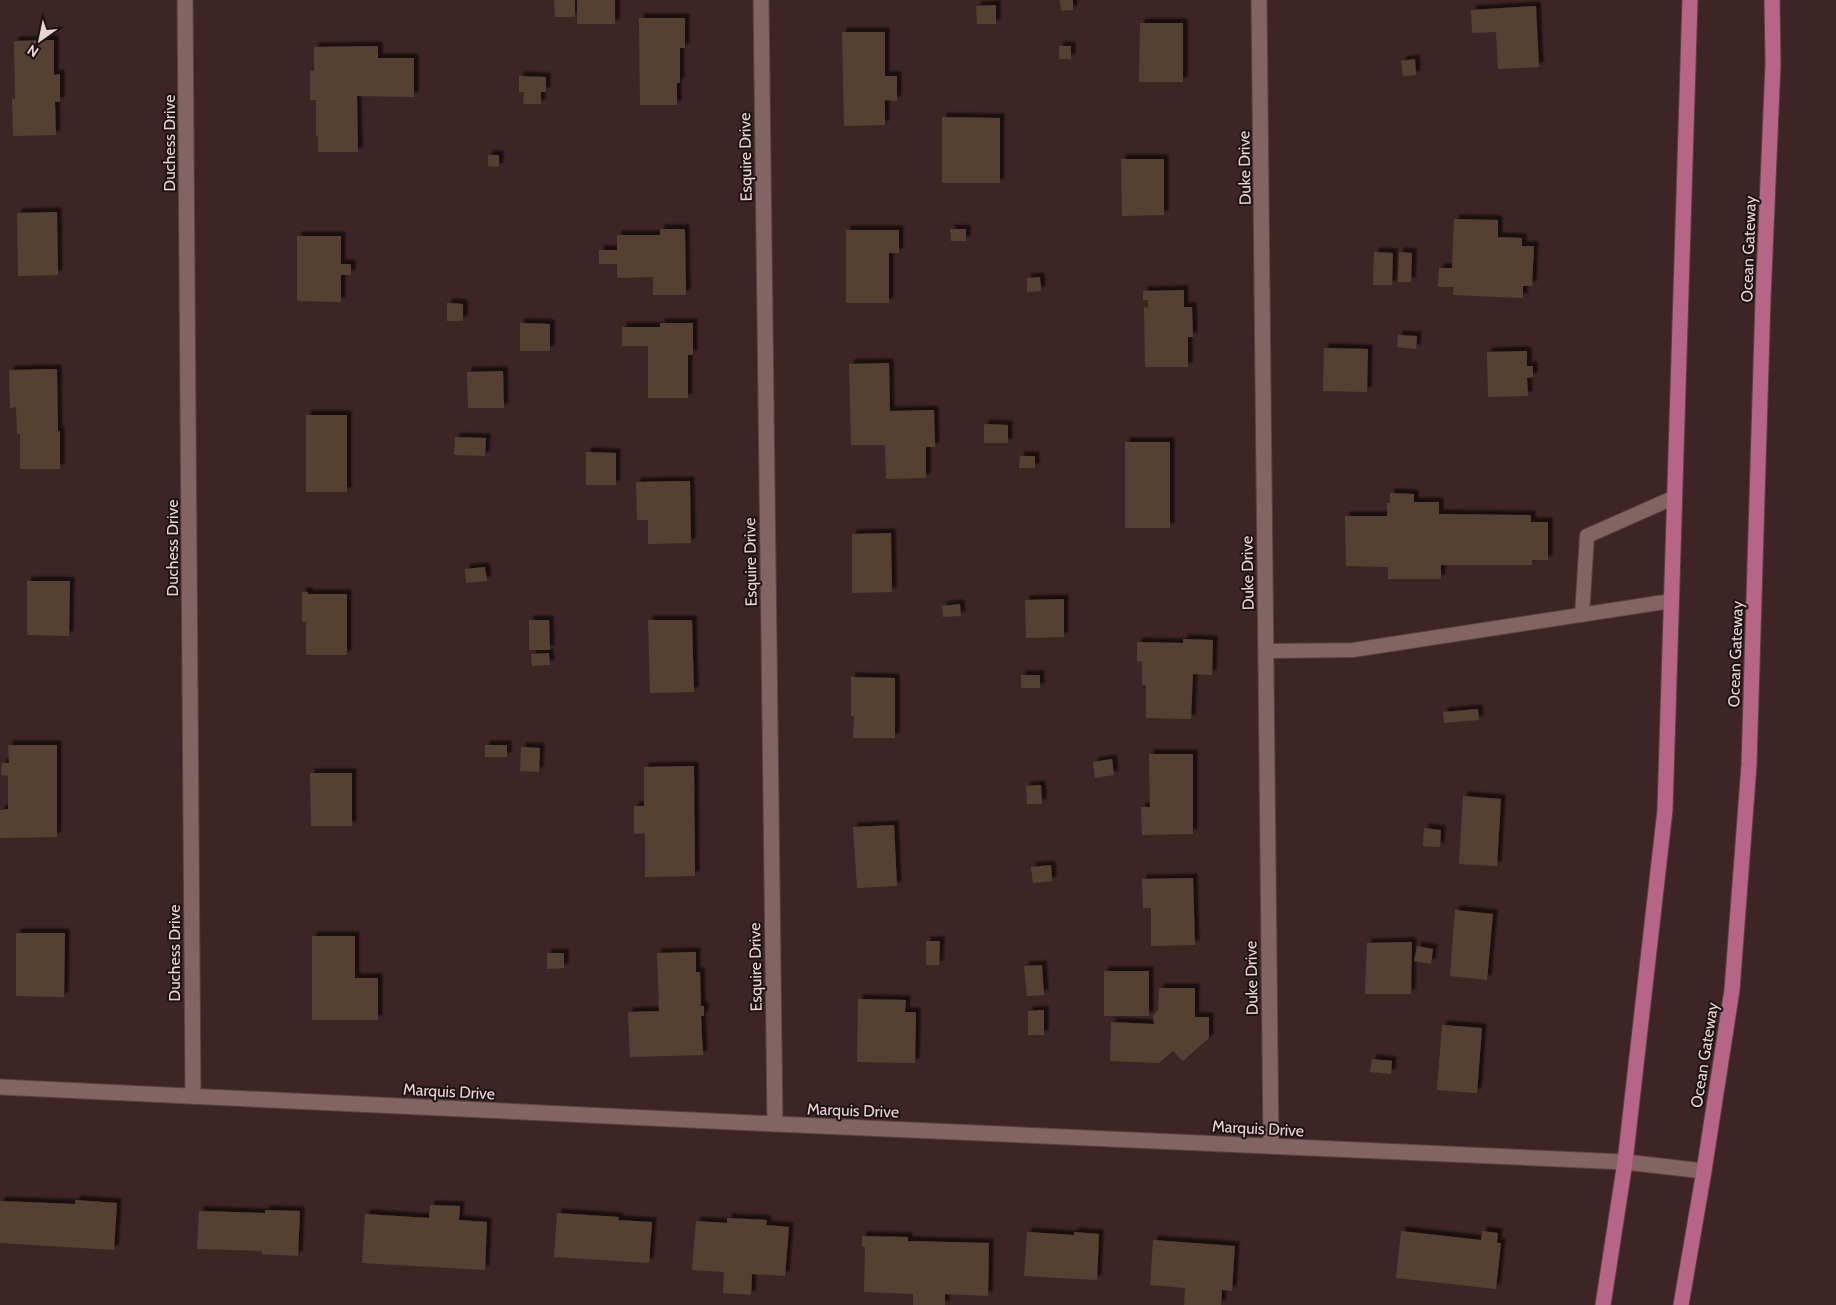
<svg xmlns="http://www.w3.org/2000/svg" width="1836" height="1305" font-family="Cabin,sans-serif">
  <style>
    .building { fill: #574033; filter: url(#shadow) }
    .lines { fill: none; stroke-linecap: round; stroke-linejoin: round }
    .lane-casing { stroke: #574142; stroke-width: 16 }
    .street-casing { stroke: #574142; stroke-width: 17 }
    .primary-casing { stroke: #574142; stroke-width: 17 }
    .lane { stroke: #826463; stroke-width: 14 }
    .street { stroke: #826463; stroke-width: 15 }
    .primary { stroke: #b76586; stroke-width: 15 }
    .labels { text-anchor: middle; stroke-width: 4; stroke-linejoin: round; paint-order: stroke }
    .street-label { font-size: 16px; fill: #e7d5d5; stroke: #1d1212 }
  </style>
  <defs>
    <filter id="shadow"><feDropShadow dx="4.5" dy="-4.5" stdDeviation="1" flood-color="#0009"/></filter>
  </defs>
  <rect width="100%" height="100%" fill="#3e2525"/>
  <g class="building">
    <path d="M554,0H575V17H555Z"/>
    <rect x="577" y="0" width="38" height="24"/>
    <path d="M1060,0H1073V10L1061,11Z"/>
    <path d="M996,5V24H977L976,6Z"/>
    <path d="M1536,6L1539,67L1498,69L1496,32L1472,33L1471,10Z"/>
    <path d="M639,18H685V48H680V83H677V105H640Z"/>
    <path d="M1140,23H1183V82H1139Z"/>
    <path d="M842,32H885V76H897V101L885,100V125L844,126Z"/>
    <path d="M54,40V75L60,74V102H55L56,135L13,136L12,99H15L14,41Z"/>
    <path d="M378,46V58H414V97L357,96L358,152H318V136H316V100H310V71H314V47Z"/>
    <rect x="1059" y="46" width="12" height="13"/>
    <path d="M1415,59L1416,75L1403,76L1401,61Z"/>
    <path d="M519,76L546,77V92H541V104H523L524,92H519Z"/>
    <path d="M942,117L1000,118V183H942Z"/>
    <path d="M488,155H499V167L488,166Z"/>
    <path d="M1121,159H1164V215L1122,216Z"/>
    <path d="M57,212L58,275L18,276L17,213Z"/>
    <path d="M1454,219L1498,220V237L1522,238V246H1534L1532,286H1523V298L1453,295L1454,287H1438L1439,268H1452Z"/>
    <path d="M660,229H685L686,295H653V277L617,278V264H599V250H617V235H660Z"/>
    <path d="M950,229H966V241H951Z"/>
    <path d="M846,230H899V253H889V303H846Z"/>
    <path d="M297,236H341V264H351V275H341V302L297,301Z"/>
    <path d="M1374,252L1393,253L1392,285H1373Z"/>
    <path d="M1399,252L1412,253L1411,282H1398Z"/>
    <path d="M1040,277L1041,291L1027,292V278Z"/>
    <path d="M1184,290V307H1192L1193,337H1188V367H1145L1144,307L1148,308V300H1143V291Z"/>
    <path d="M447,303L463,304V321H447Z"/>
    <path d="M520,323L550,324V351H520Z"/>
    <path d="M660,323H693V355H688V398H648V346H622V327H660Z"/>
    <path d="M1398,335L1417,336L1416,349L1397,347Z"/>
    <path d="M1324,348L1368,349L1367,392L1323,391Z"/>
    <path d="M1527,351V366H1533V377L1527,378L1528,396L1488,397L1487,352Z"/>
    <path d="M889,363L890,411L934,410L935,447H926V478L886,479L885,445H851L849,364Z"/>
    <path d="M57,369L58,432L60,431V469H20V434H17L16,407L10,408L9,370Z"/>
    <path d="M503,371L504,408H468L467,372Z"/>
    <rect x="306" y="415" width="41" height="77"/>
    <path d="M984,424L1008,425V443H984Z"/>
    <path d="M455,437L486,438L485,456L454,455Z"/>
    <rect x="1125" y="442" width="45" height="86"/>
    <path d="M586,452L616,453V485H586Z"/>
    <path d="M1020,456H1035V468H1019Z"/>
    <path d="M690,481L691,543L648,544V520H637L636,482Z"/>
    <path d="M1390,493L1414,494V502H1439V514L1531,515V522H1548V560H1532V565H1441V579H1388V567L1346,566L1345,516H1387V503H1390Z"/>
    <path d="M891,533L892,592L852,593V534Z"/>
    <path d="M485,567L487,581L466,583L465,569Z"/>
    <path d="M27,581H70L69,636L27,635Z"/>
    <path d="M302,592H308V594H347V655H306V622H302Z"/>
    <path d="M1064,599V637L1026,638L1025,600Z"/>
    <path d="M960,604L961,616L943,617L942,606Z"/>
    <path d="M529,620H549L550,650H529Z"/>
    <path d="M648,620H692L694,692L650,693Z"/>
    <path d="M1183,639L1213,640L1212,675L1193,674L1191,719L1146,718V685H1142V662L1137,661V642L1183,643Z"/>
    <path d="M549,653L550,665L532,666L531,654Z"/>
    <rect x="1021" y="675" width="19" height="13"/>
    <path d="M851,677L895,678V738H853L854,716H851Z"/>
    <path d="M1478,709L1479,720L1444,723L1443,712Z"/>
    <path d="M8,745H57V837L0,838V810L8,809V776L1,775L2,763H9Z"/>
    <rect x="485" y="745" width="22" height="12"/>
    <path d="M521,747L540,748L539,772L520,771Z"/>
    <path d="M1149,754H1193V834L1142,835L1141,807H1150Z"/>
    <path d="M1112,759L1114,775L1095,778L1093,762Z"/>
    <path d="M694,766L695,876L645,877V833L634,834V806H644V767Z"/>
    <path d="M310,773H352V826H311Z"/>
    <path d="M1041,785L1042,804H1027L1026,786Z"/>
    <path d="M1463,796L1501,799L1497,866L1459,864Z"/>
    <path d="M894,825L897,886L857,888L853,827Z"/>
    <path d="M1424,828L1441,830L1440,847L1423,846Z"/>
    <path d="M1051,865L1052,881L1033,883L1031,867Z"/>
    <path d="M1193,878L1195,945L1151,946V908H1143L1142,879Z"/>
    <path d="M1455,910L1493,914L1487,980L1450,976Z"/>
    <path d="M16,933H65L64,997L16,996Z"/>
    <path d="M312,936H355V978H378V1020H312Z"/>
    <path d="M926,941H940L939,965H926Z"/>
    <path d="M1412,942L1411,994H1365L1367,943Z"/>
    <path d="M1417,946L1433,949L1431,964L1414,961Z"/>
    <path d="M696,952V972H700L701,1006H704V1016H701L703,1055L630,1057L628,1012L659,1011L657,953Z"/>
    <path d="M547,953H564V968L547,969Z"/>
    <path d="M1042,965L1044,995L1027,996L1024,966Z"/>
    <rect x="1104" y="971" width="45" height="45"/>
    <path d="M1159,988H1195V1017H1209V1038L1183,1061L1173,1051L1159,1063L1110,1061L1111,1022L1154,1024L1153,1016L1158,1010Z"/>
    <path d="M858,999L906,1000L905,1012H916L915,1063L857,1062Z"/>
    <path d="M1044,1010V1035H1028V1011Z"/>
    <path d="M1442,1025L1482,1028L1477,1093L1437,1090Z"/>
    <path d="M1372,1059L1392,1061L1391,1074L1370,1072Z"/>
    <path d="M75,1200L117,1203L114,1250L0,1243V1201L75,1204Z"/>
    <path d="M430,1205L460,1206L459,1220L487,1222L485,1270L362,1263L365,1214L429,1218Z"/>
    <path d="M265,1210L300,1211L298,1256L262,1254V1251L197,1249L199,1211L265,1213Z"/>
    <path d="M557,1213L619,1217L618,1220L652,1222L649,1263L554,1257Z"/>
    <path d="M727,1218L767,1220L766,1225L789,1227L785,1276L752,1274L751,1295L723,1293L724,1272L692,1270L696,1221L727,1223Z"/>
    <path d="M1401,1231L1481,1240L1482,1231L1498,1233L1497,1243H1501L1496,1289L1396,1278Z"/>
    <path d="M1027,1232L1074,1235V1232L1099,1234L1097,1280L1024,1276Z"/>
    <path d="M862,1236L908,1237V1241L989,1243L988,1296L945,1294V1305H913V1294L864,1292L865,1247H862Z"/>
    <path d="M1153,1240L1235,1246L1232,1291L1222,1290L1221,1305H1184L1185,1288L1150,1285Z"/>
  </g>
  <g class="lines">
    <g class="lane-casing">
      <g id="lane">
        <path d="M1582,615L1587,536L1675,497"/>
        <path d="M1266,651L1353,650L1671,601"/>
      </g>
    </g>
    <g class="street-casing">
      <g id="street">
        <path d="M185,0L193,1096"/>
        <path d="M761,0L775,1124"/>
        <path d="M1259,0L1271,1146"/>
        <path d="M0,1087L775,1124L1625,1162L1704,1171"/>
      </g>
    </g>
    <g class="primary-casing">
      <g id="primary">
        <path d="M1603,1305L1625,1162L1665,810L1690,0"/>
        <path d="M1681,1305L1704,1171L1732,990L1749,765L1763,299L1773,64L1772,0"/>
      </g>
    </g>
    <use href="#lane" class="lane"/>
    <use href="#street" class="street"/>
    <use href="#primary" class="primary"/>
  </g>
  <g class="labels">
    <g class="street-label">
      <text transform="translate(169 143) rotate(-90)" y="6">Duchess Drive</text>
      <text transform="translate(745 157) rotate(-91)" y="6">Esquire Drive</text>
      <text transform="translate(1244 168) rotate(-91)" y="6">Duke Drive</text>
      <text transform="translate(1748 249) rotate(-88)" y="6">Ocean Gateway</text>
      <text transform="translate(172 548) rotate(-90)" y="6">Duchess Drive</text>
      <text transform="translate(750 562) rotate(-91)" y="6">Esquire Drive</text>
      <text transform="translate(1247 573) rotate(-91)" y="6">Duke Drive</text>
      <text transform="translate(1735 654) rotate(-88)" y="6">Ocean Gateway</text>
      <text transform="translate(174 953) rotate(-90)" y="6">Duchess Drive</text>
      <text transform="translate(755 967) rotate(-91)" y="6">Esquire Drive</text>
      <text transform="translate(1251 978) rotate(-91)" y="6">Duke Drive</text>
      <text transform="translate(1704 1055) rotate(-81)" y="6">Ocean Gateway</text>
      <text transform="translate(449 1091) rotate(3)" y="6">Marquis Drive</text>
      <text transform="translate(853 1110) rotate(2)" y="6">Marquis Drive</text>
      <text transform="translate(1258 1128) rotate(3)" y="6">Marquis Drive</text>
    </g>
  </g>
  <g transform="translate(40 40) rotate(213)" stroke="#1d1212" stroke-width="4" paint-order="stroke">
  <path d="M0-4L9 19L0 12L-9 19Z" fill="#e7d5d5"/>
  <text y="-8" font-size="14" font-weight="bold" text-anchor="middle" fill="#e7d5d5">N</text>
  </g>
</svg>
